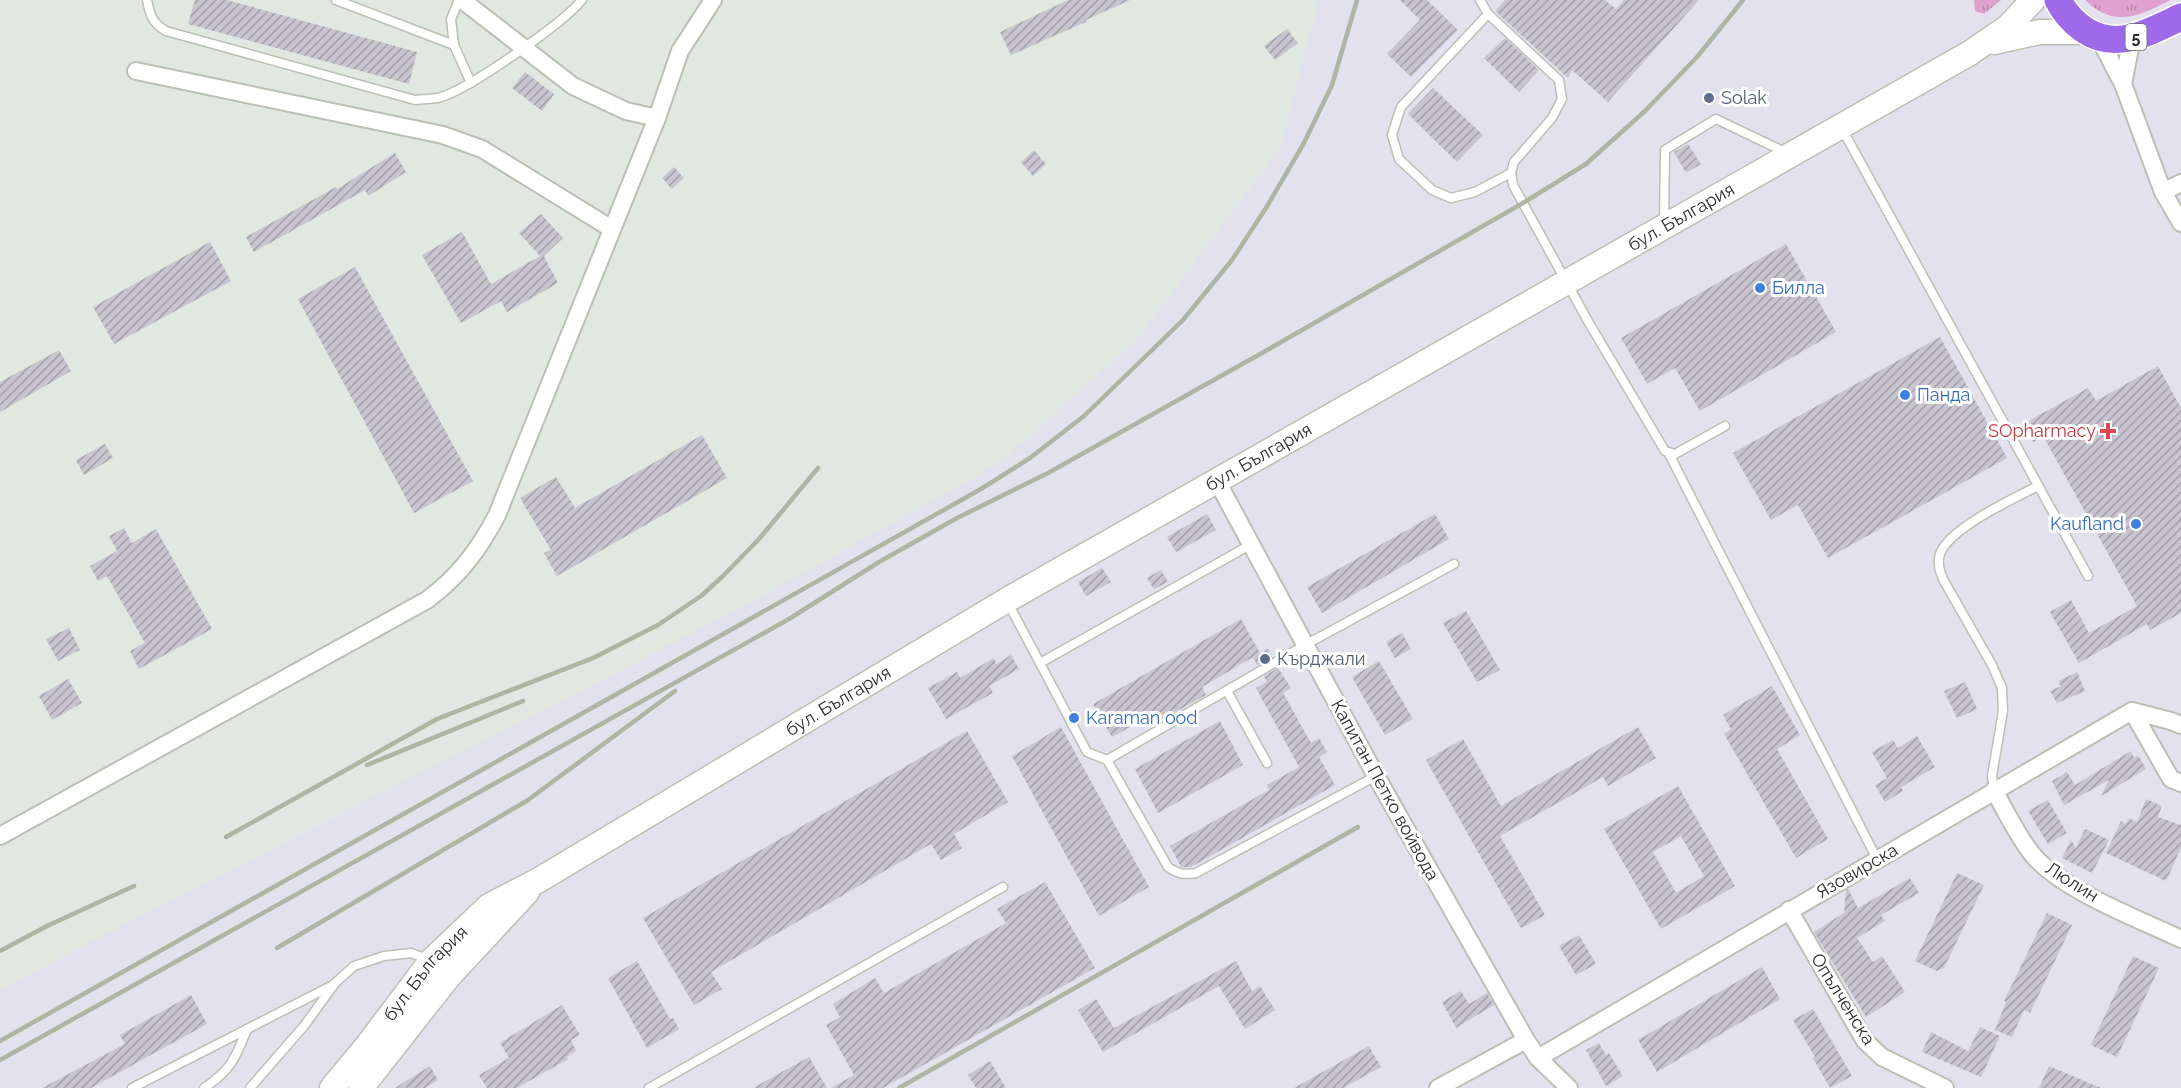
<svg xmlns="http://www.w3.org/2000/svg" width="2181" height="1088" font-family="Raleway,sans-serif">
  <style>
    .industrial { fill: #e1e7e1 }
    .grass { fill: url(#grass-tufts) }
    .building { fill: url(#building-hatch); fill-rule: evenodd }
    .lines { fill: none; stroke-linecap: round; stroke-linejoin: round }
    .lane-casing { stroke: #bbc0b4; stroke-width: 11 }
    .street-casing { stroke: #bbc0b4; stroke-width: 20 }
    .secondary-casing { stroke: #bbc0b4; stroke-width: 27 }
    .primary-casing { stroke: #fff; stroke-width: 30 }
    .lane { stroke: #fff; stroke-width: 8 }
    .street { stroke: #fff; stroke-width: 16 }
    .secondary { stroke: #fff; stroke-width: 24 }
    .primary { stroke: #9e6aea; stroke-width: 27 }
    .rail { stroke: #adb6a3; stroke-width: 4.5 }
    .service-dot { fill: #5c6f8a; stroke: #fff; stroke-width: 2 }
    .shop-dot { fill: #3f7fe0; stroke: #fff; stroke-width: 2 }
    .health-dot { fill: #e0444e; stroke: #fff; stroke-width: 2 }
    .labels { text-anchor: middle; stroke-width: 6; stroke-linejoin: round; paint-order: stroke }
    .shield { fill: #fff; stroke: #6c6c6c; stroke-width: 1.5 }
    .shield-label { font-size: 16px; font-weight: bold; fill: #2d2d2d }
    .service-label { font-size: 18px; fill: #4e5e75; stroke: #fff; text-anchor: start }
    .street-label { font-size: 18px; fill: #2d2d2d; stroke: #fff }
    .shop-label { font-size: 18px; fill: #366cbe; stroke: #fff; text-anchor: start }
    .health-label { font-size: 18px; fill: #be3a42; stroke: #fff; text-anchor: end }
  </style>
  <defs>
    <pattern id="grass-tufts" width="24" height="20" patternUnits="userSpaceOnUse" patternTransform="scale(1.5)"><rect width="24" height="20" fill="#e1a1ce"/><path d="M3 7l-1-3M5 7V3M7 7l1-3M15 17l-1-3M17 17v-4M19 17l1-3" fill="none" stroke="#b784a8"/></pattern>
    <pattern id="building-hatch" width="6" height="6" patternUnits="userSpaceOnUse" patternTransform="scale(1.5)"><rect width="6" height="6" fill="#c8c5d1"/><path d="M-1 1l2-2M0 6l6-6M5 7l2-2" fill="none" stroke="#a3a0aa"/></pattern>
  </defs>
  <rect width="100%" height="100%" fill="#e4e1ee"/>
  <path class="industrial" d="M0,0H1319L1280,148L1138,338L1001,462L728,615L0,989Z"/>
  <g class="grass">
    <path d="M1974,0H2001L1984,14L1975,11Z"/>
    <path d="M2085,0H2171C2138,16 2115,29 2085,0Z"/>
  </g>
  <g class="building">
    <path d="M195,0H227L417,52L409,84L188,24Z"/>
    <path d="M1068,0H1130L1086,20V22L1011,55L1000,32Z"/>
    <path d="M1400,0H1427L1458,30L1411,77L1387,54L1420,20Z"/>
    <path d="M1505,0H1605L1616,9L1624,0H1699L1608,102L1572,70L1568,78L1495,11Z"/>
    <path d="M1287,29L1298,43L1275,60L1264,46Z"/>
    <path d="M1505,38L1539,70L1519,92L1484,58Z"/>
    <path d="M525,72L554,94L542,111L512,88Z"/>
    <path d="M1433,88L1483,135L1457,162L1408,114Z"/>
    <path d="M1688,144L1701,164L1686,173L1674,152Z"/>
    <path d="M1034,150L1046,164L1033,176L1021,162Z"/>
    <path d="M395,153L406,172L368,196L365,190L254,252L246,237L336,187L337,189Z"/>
    <path d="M674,167L684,178L672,189L662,178Z"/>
    <path d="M541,214L563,238L544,256L558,283L507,312L501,301L461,323L422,255L462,232L491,284L540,256L519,233Z"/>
    <path d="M210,242L231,281L114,344L93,307Z"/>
    <path d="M1786,244L1836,332L1700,411L1675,368L1647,384L1621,338Z"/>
    <path d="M355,267L473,481L414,513L298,299Z"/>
    <path d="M1940,337L2007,458L1828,558L1798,505L1771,520L1733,453Z"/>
    <path d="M59,350L71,371L0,412V382Z"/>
    <path d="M2158,366L2181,408V613L2150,630L2147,624L2079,663L2050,612L2071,600L2089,633L2137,606L2043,436L2033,442L2023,424L2088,388L2096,401Z"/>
    <path d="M702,435L727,478L557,576L544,553L551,550L520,498L556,477L575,508Z"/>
    <path d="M105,444L113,458L84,475L76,460Z"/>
    <path d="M1207,514L1216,530L1176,552L1167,537Z"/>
    <path d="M1435,514L1449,539L1322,613L1307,587Z"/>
    <path d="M124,528L132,543L156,529L212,629L139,669L130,651L145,643L107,576L98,581L90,566L117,551L109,536Z"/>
    <path d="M1102,568L1111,582L1086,596L1078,582Z"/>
    <path d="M1161,570L1168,582L1154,589L1147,578Z"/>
    <path d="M1466,611L1500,670L1477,682L1443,623Z"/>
    <path d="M1241,619L1260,653L1202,687L1206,695L1152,725L1148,717L1112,737L1093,704Z"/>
    <path d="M69,628L80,650L58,661L46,639Z"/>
    <path d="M1402,633L1411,649L1395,658L1386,642Z"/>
    <path d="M1268,649L1272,657L1257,665L1253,657Z"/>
    <path d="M1011,655L1019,669L989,686L993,693L946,719L928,688L957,672L960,678L994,658L996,664Z"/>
    <path d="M1379,661L1413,719L1385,735L1352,677Z"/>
    <path d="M1278,668L1291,688L1283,693L1311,743L1319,738L1327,752L1319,757L1335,785L1191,867H1181L1170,846L1269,790L1267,785L1299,767L1256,688L1267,682L1264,676Z"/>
    <path d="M2077,672L2085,691L2057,703L2050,691L2061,686L2058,681Z"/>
    <path d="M68,679L82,703L52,720L39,696Z"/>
    <path d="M1965,682L1977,709L1957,718L1944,691Z"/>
    <path d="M1772,686L1800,735L1777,749L1828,839L1796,858L1724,734L1731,729L1723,715Z"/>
    <path d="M1220,721L1243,765L1158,813L1135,769Z"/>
    <path d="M1061,727L1149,887L1099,916L1012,756Z"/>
    <path d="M1638,727L1656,758L1608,786L1603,777L1500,836L1545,915L1521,928L1426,760L1463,739L1501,806Z"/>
    <path d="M967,731L1008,802L954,834L962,848L941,860L931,844L711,972L722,989L694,1005L643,918Z"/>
    <path d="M1917,736L1935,767L1901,787L1903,791L1885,802L1875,785L1887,778L1872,752L1893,740L1898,748Z"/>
    <path d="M2131,751L2134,758L2138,755L2146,769L2101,796L2109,780L2064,805L2052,781L2067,772L2075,785Z"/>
    <path d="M1678,786L1735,886L1661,929L1604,829ZM1681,836L1704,876L1676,893L1653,852Z"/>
    <path d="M2146,799L2162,806L2158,817L2181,825V848L2166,881L2106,853L2121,821L2126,824L2129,818L2137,822Z"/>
    <path d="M2048,800L2067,833L2048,844L2028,811Z"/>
    <path d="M2085,829L2109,840L2092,873L2062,858L2071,840L2076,848Z"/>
    <path d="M1957,873L1984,885L1944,968L1937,971L1915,961Z"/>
    <path d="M1910,878L1919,893L1881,915L1885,921L1857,938L1873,962L1882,956L1905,992L1866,1017L1814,932L1844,913L1846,890L1848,889L1858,908Z"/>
    <path d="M1045,882L1095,968L883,1088H831L854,1075L826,1025L840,1017L833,1004L875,978L884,993L1006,923L997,909Z"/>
    <path d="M2047,913L2072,925L2030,1013L2024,1010L2012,1037L1995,1030L2006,1002L2004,1001Z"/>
    <path d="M1579,935L1596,964L1576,975L1559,946Z"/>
    <path d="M2133,956L2159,968L2117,1057L2091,1045Z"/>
    <path d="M637,961L670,1019L673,1018L679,1029L647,1048L608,978Z"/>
    <path d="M1236,961L1252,991L1260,986L1275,1010L1245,1029L1219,986L1103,1052L1078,1010L1096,999L1114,1028Z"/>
    <path d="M1762,967L1780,999L1657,1072L1638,1040Z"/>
    <path d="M1461,991L1469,1004L1487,993L1494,1005L1456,1028L1442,1002Z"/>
    <path d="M191,995L207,1024L91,1088H42L125,1044L120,1035Z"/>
    <path d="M562,1005L580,1035L571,1040L576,1051L566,1057L568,1059L517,1088H487L479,1075L509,1058L500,1043Z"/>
    <path d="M1813,1009L1852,1076L1830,1088L1813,1058L1815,1057L1793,1020Z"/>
    <path d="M1980,1027L2000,1036L1981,1077L1922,1052L1931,1032L1968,1051Z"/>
    <path d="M1599,1043L1606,1055L1609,1053L1623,1076L1606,1086L1586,1050Z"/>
    <path d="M1369,1046L1381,1067L1343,1088H1294Z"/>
    <path d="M809,1057L827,1088H753Z"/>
    <path d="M990,1061L1006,1088H976L968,1075Z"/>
    <path d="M430,1066L438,1080L425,1088H395Z"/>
    <path d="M2049,1066L2101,1088H2039Z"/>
  </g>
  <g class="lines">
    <g class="lane-casing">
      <g id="lane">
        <path d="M147,0C150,15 152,23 166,31L415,100C422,99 431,99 438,98C468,90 562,24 582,0"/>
        <path d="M336,0L454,45"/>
        <path d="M459,0L451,19L454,45L471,83"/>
        <path d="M1480,0L1488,14L1559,80L1562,99L1552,118L1514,162L1511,173L1513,185L1589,323L1665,451L1675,454L1725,426"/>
        <path d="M1488,14L1401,107L1392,135L1399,159L1432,190L1451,198L1475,192L1511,173"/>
        <path d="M1841,127L2088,576"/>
        <path d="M1664,223L1665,150L1716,119L1787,153"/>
        <path d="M1669,454L1877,859"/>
        <path d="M1007,601L1087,752L1107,760L1168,867C1178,874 1184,875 1196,873L1376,776"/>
        <path d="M1040,663L1250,545"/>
        <path d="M1227,691L1267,763"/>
        <path d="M1107,760L1305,645L1454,564"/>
        <path d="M1994,790L1992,776L2003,711L2002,688L1992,665L1944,581C1940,573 1937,563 1940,554C1949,528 2013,499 2038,486"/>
        <path d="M132,1088L333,985L354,966L384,956L411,953L430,960"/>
        <path d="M204,1088C230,1071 236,1058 247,1029"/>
        <path d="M250,1088L304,1026L333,986"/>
        <path d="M649,1088L1003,887"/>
      </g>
    </g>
    <g class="street-casing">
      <g id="street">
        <path d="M462,0L573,86L626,111L657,118"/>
        <path d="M2099,38L2123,84L2163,192L2181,223"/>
        <path d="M136,71L443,135L482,149L612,229"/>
        <path d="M2123,84L2132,38"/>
        <path d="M2163,192L2181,183"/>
        <path d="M1217,481L1376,776L1526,1040L1538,1058L1569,1088"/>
        <path d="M2132,711L2171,779L2181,783"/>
        <path d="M1994,790C2006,812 2017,835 2032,854C2061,890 2139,919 2181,939"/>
        <path d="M0,836L427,600C458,577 479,550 497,515L657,118L680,51L713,0"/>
        <path d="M1789,910L1865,1041L1882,1057L1945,1088"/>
        <path d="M1538,1058L2132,711L2171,721L2181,725"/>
        <path d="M1438,1088L1526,1040"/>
      </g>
    </g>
    <g class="secondary-casing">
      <g id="secondary">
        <path d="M1994,42L2040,32H2088"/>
        <path id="s1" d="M332,1088L367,1046L431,961L489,906L539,880L1007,600L1970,53L2009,26L2033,0"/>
        <path d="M361,1088L449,976L527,892"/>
      </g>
    </g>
    <g class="primary-casing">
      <path id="primary" d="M2058,0C2064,12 2072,21 2083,29C2116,52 2149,32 2181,17"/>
    </g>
    <use href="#lane" class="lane"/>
    <use href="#street" class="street"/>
    <use href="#secondary" class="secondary"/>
    <use href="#primary" class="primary"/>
    <g class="rail">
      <path d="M367,765L523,701"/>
      <path d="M226,837L437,719L593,658L658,625L701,596L723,576L759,539L818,468"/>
      <path d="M277,948L528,800L675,691"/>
      <path d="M0,951L47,926L134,886"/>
      <path d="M0,1041L981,489L1030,458L1084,416L1183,320L1232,260L1266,208L1304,143L1332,85L1357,0"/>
      <path d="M0,1060L789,619L879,562L957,518L1048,473L1269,349L1523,203L1586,164L1645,111L1697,57L1743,0"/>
      <path d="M899,1088L1358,827"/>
    </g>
  </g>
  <g class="service-dot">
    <circle cx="1709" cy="98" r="6"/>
    <circle cx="1265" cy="659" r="6"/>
  </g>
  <g class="shop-dot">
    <circle cx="1760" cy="288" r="6"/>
    <circle cx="1905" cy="395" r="6"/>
    <circle cx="2136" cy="524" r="6"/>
    <circle cx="1074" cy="718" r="6"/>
  </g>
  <path class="health-dot" d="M2105 422h6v6h6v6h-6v6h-6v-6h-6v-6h6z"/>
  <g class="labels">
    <rect class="shield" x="2125.5" y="24" width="21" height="26" rx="4.5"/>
    <g class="shield-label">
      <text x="2136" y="43">5</text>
    </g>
    <g class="service-label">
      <text x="1721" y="104">Solak</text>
      <text x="1277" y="665">Кърджали</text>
    </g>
    <g class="street-label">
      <text dy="6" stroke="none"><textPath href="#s1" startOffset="1618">бул. България</textPath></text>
      <text dy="6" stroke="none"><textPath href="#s1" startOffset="1132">бул. България</textPath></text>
      <text dy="6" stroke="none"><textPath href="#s1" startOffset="646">бул. България</textPath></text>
      <text transform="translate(1385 790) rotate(61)" y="6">Капитан Петко войвода</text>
      <text transform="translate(1857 871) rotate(-30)" y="6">Язовирска</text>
      <text transform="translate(2072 882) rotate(32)" y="6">Люлин</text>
      <text dy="6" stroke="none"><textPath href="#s1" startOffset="148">бул. България</textPath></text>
      <text transform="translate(1843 999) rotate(58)" y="6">Опълченска</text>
    </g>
    <g class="shop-label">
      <text x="1772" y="294">Билла</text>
      <text x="1917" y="401">Панда</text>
      <text x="2124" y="530" text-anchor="end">Kaufland</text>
      <text x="1086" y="724">Karaman ood</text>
    </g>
    <g class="health-label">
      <text x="2096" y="437">SOpharmacy</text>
    </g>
  </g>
</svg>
